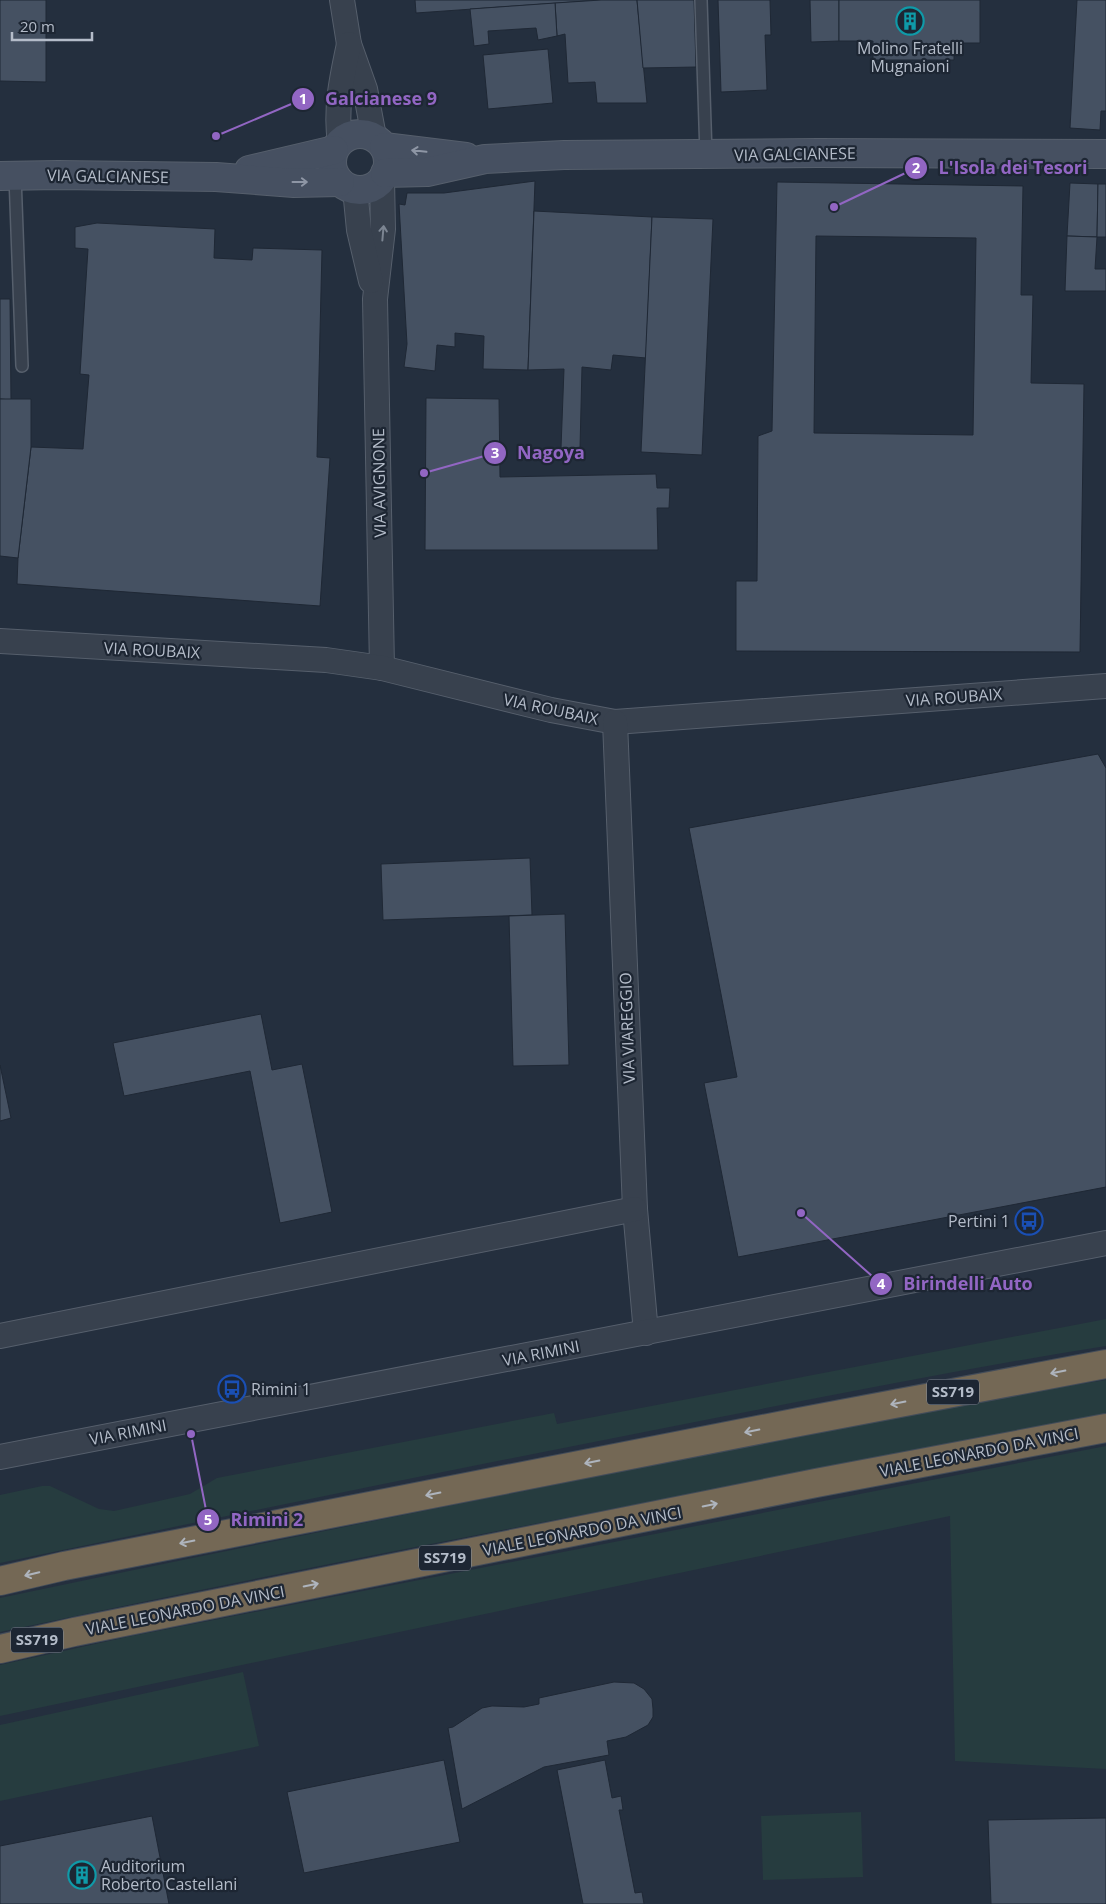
<svg xmlns="http://www.w3.org/2000/svg" width="1106" height="1904" font-family="'Open Sans',sans-serif">
  <style>
    .green { fill: #263c3f }
    .building { fill: #455162; stroke: #1f2835; fill-rule: evenodd }
    .lines { fill: none; stroke-linecap: round; stroke-linejoin: round }
    .lane-casing { stroke: #565f6c; stroke-width: 14 }
    .street-casing { stroke: #565f6c; stroke-width: 26 }
    .secondary-casing { stroke: #565f6c; stroke-width: 30 }
    .highway-casing { stroke: #434c59; stroke-width: 30 }
    .lane { stroke: #38414e; stroke-width: 11 }
    .street { stroke: #38414e; stroke-width: 24 }
    .secondary { stroke: #465061; stroke-width: 28 }
    .highway { stroke: #746855; stroke-width: 28 }
    .oneway { stroke: #8e96a5 }
    .oneway2 { stroke: #7c8592 }
    .oneway3 { stroke: #aeb4bd }
    .labels { text-anchor: middle; stroke-width: 4.5; stroke-linejoin: round; paint-order: stroke }
    .shield { fill: #1d2633; stroke: #878f9c; stroke-width: 1 }
    .shield-label { font-size: 15px; font-weight: bold; fill: #b4bcc9 }
    .poi-label { font-size: 16px; fill: #b4bcc9; stroke: #1d2633; text-anchor: start }
    .street-label { font-size: 16px; fill: #b4bcc9; stroke: #1d2633 }
    .leader { fill: none; stroke: #9266c3; stroke-width: 2 }
    .callout-dot { fill: #9266c3; stroke: #1d2633; stroke-width: 2 }
    .mark-label { font-size: 15px; text-anchor: middle; font-weight: bold; fill: #fff }
    .callout-label { font-size: 18px; text-anchor: middle; font-weight: bold; fill: #9266c3; stroke: #1d2633; stroke-width: 4.5; stroke-linejoin: round; paint-order: stroke }
  </style>
  <rect width="100%" height="100%" fill="#242f3e"/>
  <g class="green">
    <path d="M1106,1319V1346C972,1367 838,1394 705,1420C470,1466 235,1514 0,1563V1495L42,1486H50L99,1509L114,1511L190,1494L217,1478L554,1413L557,1424Z"/>
    <path d="M1106,1380V1415C946,1443 787,1475 627,1506C418,1546 209,1587 0,1632V1598C218,1552 437,1508 655,1465C805,1435 955,1403 1106,1380Z"/>
    <path d="M1106,1446V1769L955,1761L950,1516L0,1716V1665L127,1637Z"/>
    <path d="M243,1672L259,1746L0,1801V1725Z"/>
    <path d="M861,1812L863,1877L763,1880L761,1816Z"/>
  </g>
  <g class="building">
    <path d="M0,0H46V82L0,81Z"/>
    <path d="M415,0H601L416,13Z"/>
    <path d="M601,0H637L647,103H597L595,82L568,83L565,34L557,36L555,3Z"/>
    <path d="M637,0H694L696,67L643,68Z"/>
    <path d="M718,0H770L771,35H765L767,90L721,92Z"/>
    <path d="M810,0H839V41L811,42Z"/>
    <path d="M839,0H980V43H954V60H873V41H839Z"/>
    <path d="M1077,0H1106V111H1101L1100,130L1070,128Z"/>
    <path d="M555,3L557,36L538,40L536,28L488,31L489,44L474,46L470,9Z"/>
    <path d="M548,49L553,103L488,109L483,55Z"/>
    <path d="M535,181L528,370L483,369L484,336L455,333V347L437,345L435,371L404,367L407,344L399,204L405,205L407,193H444Z"/>
    <path d="M777,182L1023,186L1021,295H1033L1031,383L1084,384L1080,652L736,651V581H757L758,436L772,431ZM816,236L976,238L973,435L814,433Z"/>
    <path d="M1070,183L1098,184L1097,237L1067,236Z"/>
    <path d="M1098,184H1106V237H1097Z"/>
    <path d="M534,211L652,217L646,358L613,355L611,370L582,367L580,448H561L564,369L528,370Z"/>
    <path d="M652,217L713,219L702,455L641,452Z"/>
    <path d="M97,223L215,229L214,258L252,260L253,248L322,250L317,457L330,458L320,606L17,584L18,558L31,447L83,449L89,375L80,374L88,249L75,248V227Z"/>
    <path d="M1067,236L1097,237L1095,269H1106V291H1065Z"/>
    <path d="M0,299H10L11,400L0,399Z"/>
    <path d="M426,398L499,399L500,477L656,474L657,488H670L669,508H657L658,550H425Z"/>
    <path d="M0,399H31V447L18,558L0,556Z"/>
    <path d="M1098,754L1106,768V1187L738,1257L704,1083L737,1077L689,828Z"/>
    <path d="M530,858L532,915L383,920L381,864Z"/>
    <path d="M565,914L569,1065L513,1066L509,916Z"/>
    <path d="M261,1014L272,1070L302,1064L332,1212L280,1223L250,1071L124,1096L113,1043Z"/>
    <path d="M0,1065L11,1118L0,1121Z"/>
    <path d="M614,1682L634,1683L644,1689L652,1699L653,1709V1717L648,1725L626,1737L607,1741L609,1755L544,1767L462,1809L448,1728L453,1727L482,1708L492,1706L524,1707L539,1704V1698Z"/>
    <path d="M444,1760L460,1842L304,1873L287,1792Z"/>
    <path d="M605,1760L612,1798L621,1796L623,1810H619L635,1893L642,1892L644,1904H583L557,1770Z"/>
    <path d="M152,1816L169,1904H0V1846Z"/>
    <path d="M1106,1818V1904H991L988,1820Z"/>
  </g>
  <g class="lines">
    <g class="lane-casing">
      <g id="lane">
        <path d="M701,0L706,155"/>
        <path d="M15,176L22,366"/>
      </g>
    </g>
    <g class="street-casing">
      <g id="street">
        <path d="M342,0L349,44L365,89L374,137"/>
        <path d="M340,143C335,108 342,77 349,44"/>
        <path d="M382,179L383,229L375,299L382,668"/>
        <path d="M355,189L359,230L371,281"/>
        <path d="M0,641L326,660L382,668L551,710L615,722L1106,686"/>
        <path d="M615,722L635,1209L646,1333"/>
        <path d="M0,1336L635,1209"/>
        <path d="M0,1457L1106,1243"/>
      </g>
    </g>
    <g class="secondary-casing">
      <g id="secondary">
        <circle cx="360" cy="162" r="28"/>
        <path d="M384,147L466,157"/>
        <path d="M249,170L334,150"/>
        <path d="M385,173L427,172L485,159L564,155L818,153L1106,154"/>
        <path d="M0,176L58,175L216,177L294,183L340,182"/>
      </g>
    </g>
    <g class="highway-casing">
      <g id="highway">
        <path d="M0,1581L64,1566L799,1422L1106,1364"/>
        <path d="M0,1649L74,1632L816,1483L1106,1428"/>
      </g>
    </g>
    <use href="#lane" class="lane"/>
    <use href="#street" class="street"/>
    <use href="#secondary" class="secondary"/>
    <use href="#highway" class="highway"/>
  </g>
  <defs><path id="oneway-shaft" d="M-6 0H5M1.5-3L5.5 0L1.5 3" fill="none" stroke-width="1.6" stroke-linecap="round" stroke-linejoin="round" transform="scale(1.25)"/></defs>
  <g class="oneway">
    <use href="#oneway-shaft" transform="translate(419 151) rotate(-174)"/>
    <use href="#oneway-shaft" transform="translate(300 182)"/>
  </g>
  <use class="oneway2" href="#oneway-shaft" transform="translate(383 233) rotate(-85)"/>
  <g class="oneway3">
    <use href="#oneway-shaft" transform="translate(1058 1372) rotate(169)"/>
    <use href="#oneway-shaft" transform="translate(898 1403) rotate(169)"/>
    <use href="#oneway-shaft" transform="translate(752 1431) rotate(169)"/>
    <use href="#oneway-shaft" transform="translate(592 1462) rotate(169)"/>
    <use href="#oneway-shaft" transform="translate(433 1494) rotate(169)"/>
    <use href="#oneway-shaft" transform="translate(710 1505) rotate(-11)"/>
    <use href="#oneway-shaft" transform="translate(187 1542) rotate(169)"/>
    <use href="#oneway-shaft" transform="translate(32 1574) rotate(167)"/>
    <use href="#oneway-shaft" transform="translate(311 1585) rotate(-11)"/>
  </g>
  <defs>
    <g id="building-ring" transform="scale(1.4375)"><circle r="9.5" fill="#1d2633" stroke="#0f9aa8" stroke-width="1.5"/><path d="M-4-6H4V6H1V3H-1V6H-4ZM-2.5-4.3h1.7v1.8h-1.7ZM.8-4.3h1.7v1.8H.8ZM-2.5-1h1.7V.8h-1.7ZM.8-1h1.7V.8H.8Z" fill="#0f9aa8"/></g>
    <g id="bus-ring" transform="scale(1.4375)"><circle r="9.5" fill="#1d2633" stroke="#1a4fb4" stroke-width="1.5"/><path d="M-5-6H5V4H4V6H2V4H-2V6H-4V4H-5ZM-3.5-4V0h7V-4ZM-3.5 1.2v1.5H-2V1.2ZM2 1.2v1.5H3.5V1.2Z" fill="#1a4fb4"/></g>
  </defs>
  <g fill-rule="evenodd">
    <use href="#building-ring" x="910" y="21"/>
    <use href="#bus-ring" x="1029" y="1221"/>
    <use href="#bus-ring" x="232" y="1389"/>
    <use href="#building-ring" x="82" y="1875"/>
  </g>
  <g class="labels">
    <g class="shield">
      <rect x="927" y="1379.5" width="52" height="25" rx="4"/>
      <rect x="419" y="1545.5" width="52" height="25" rx="4"/>
      <rect x="11" y="1627.5" width="52" height="25" rx="4"/>
    </g>
    <g class="shield-label">
      <text x="953" y="1397">SS719</text>
      <text x="445" y="1563">SS719</text>
      <text x="37" y="1645">SS719</text>
    </g>
    <g class="poi-label">
      <text x="910" y="54" text-anchor="middle">Molino Fratelli<tspan x="910" dy="18">Mugnaioni</tspan></text>
      <text x="1010" y="1227" text-anchor="end">Pertini 1</text>
      <text x="251" y="1395">Rimini 1</text>
      <text x="101" y="1872">Auditorium<tspan x="101" dy="18">Roberto Castellani</tspan></text>
    </g>
    <g class="street-label">
      <text transform="translate(795 154) rotate(-1)" y="6">VIA GALCIANESE</text>
      <text transform="translate(108 176) rotate(1)" y="6">VIA GALCIANESE</text>
      <text transform="translate(379 483) rotate(-91)" y="6">VIA AVIGNONE</text>
      <text transform="translate(152 650) rotate(3)" y="6">VIA ROUBAIX</text>
      <text transform="translate(954 697) rotate(-4)" y="6">VIA ROUBAIX</text>
      <text transform="translate(551 709) rotate(12)" y="6">VIA ROUBAIX</text>
      <text transform="translate(627 1028) rotate(-92)" y="6">VIA VIAREGGIO</text>
      <text transform="translate(541 1353) rotate(-11)" y="6">VIA RIMINI</text>
      <text transform="translate(128 1432) rotate(-11)" y="6">VIA RIMINI</text>
      <text transform="translate(979 1452) rotate(-11)" y="6">VIALE LEONARDO DA VINCI</text>
      <text transform="translate(582 1531) rotate(-11)" y="6">VIALE LEONARDO DA VINCI</text>
      <text transform="translate(185 1610) rotate(-11)" y="6">VIALE LEONARDO DA VINCI</text>
    </g>
  </g>
  <path class="leader" d="M216 136L303 99M834 207L916 168M424 473L495 453M801 1213L881 1284M191 1434L208 1520"/>
  <g class="callout-dot">
    <circle cx="216" cy="136" r="5"/>
    <circle cx="834" cy="207" r="5"/>
    <circle cx="424" cy="473" r="5"/>
    <circle cx="801" cy="1213" r="5"/>
    <circle cx="191" cy="1434" r="5"/>
    <circle cx="303" cy="99" r="12"/>
    <circle cx="916" cy="168" r="12"/>
    <circle cx="495" cy="453" r="12"/>
    <circle cx="881" cy="1284" r="12"/>
    <circle cx="208" cy="1520" r="12"/>
  </g>
  <g class="mark-label">
    <text x="303" y="104">1</text>
    <text x="916" y="173">2</text>
    <text x="495" y="458">3</text>
    <text x="881" y="1289">4</text>
    <text x="208" y="1525">5</text>
  </g>
  <g class="callout-label">
    <text x="381" y="105">Galcianese 9</text>
    <text x="1013" y="174">L'Isola dei Tesori</text>
    <text x="551" y="459">Nagoya</text>
    <text x="968" y="1290">Birindelli Auto</text>
    <text x="267" y="1526">Rimini 2</text>
  </g>
  <path d="M12 32v8h80v-8" fill="none" stroke="#b4bcc9" stroke-width="2.5"/>
  <text x="20" y="32" font-size="15" fill="#b4bcc9" stroke="#1d2633" stroke-width="4" paint-order="stroke">20 m</text>
</svg>
